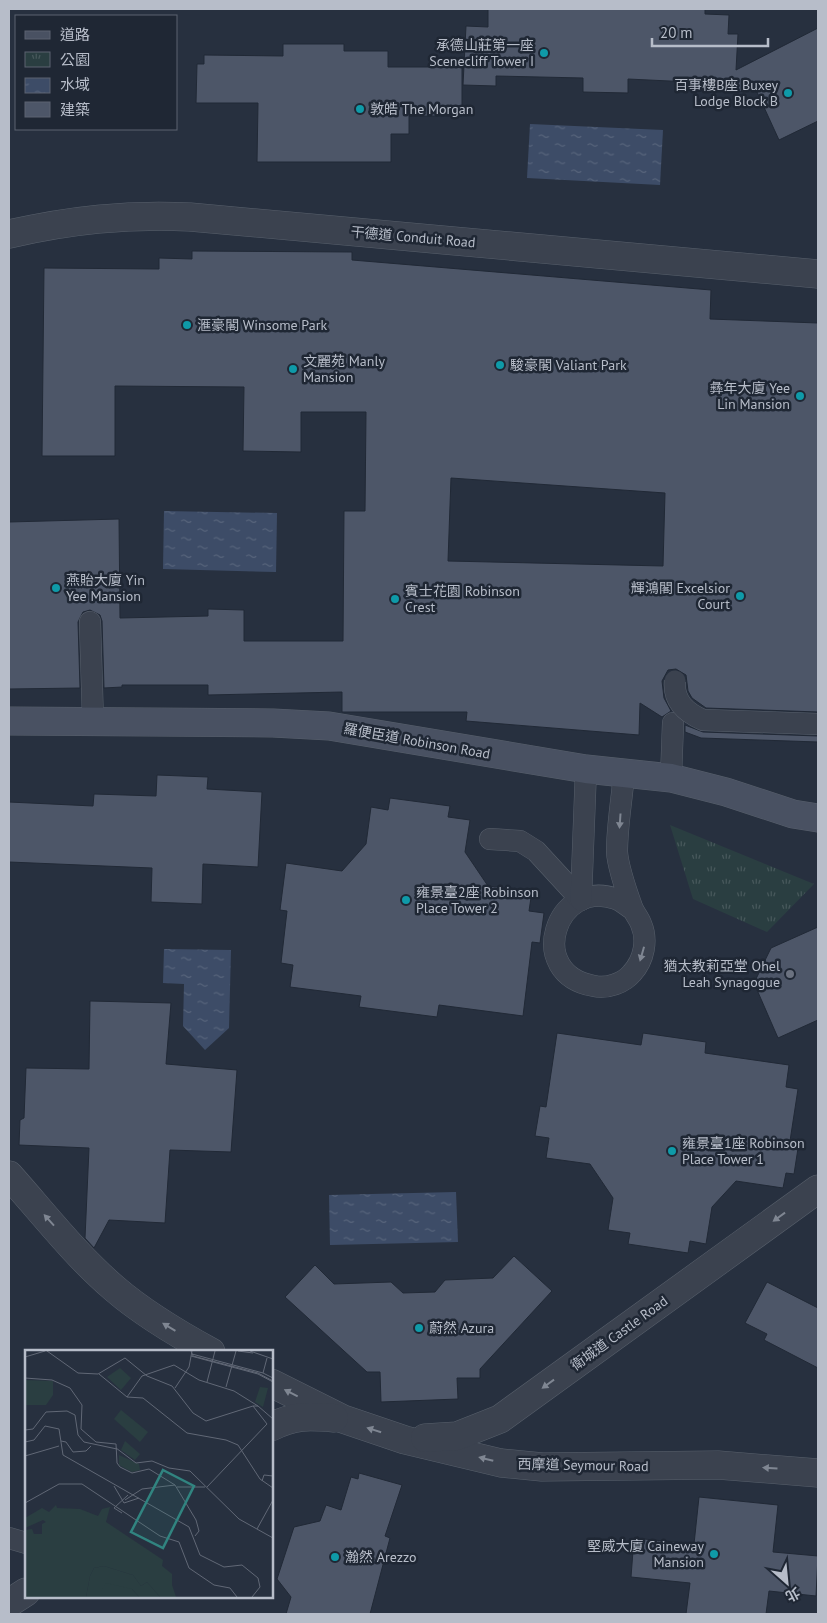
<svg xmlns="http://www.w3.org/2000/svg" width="827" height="1623" font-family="'PT Sans','Noto Sans TC',sans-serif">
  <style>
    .park { fill: url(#park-tufts) }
    .water { fill: url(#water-ripples) }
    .building { fill: #4d5668; stroke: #212936; fill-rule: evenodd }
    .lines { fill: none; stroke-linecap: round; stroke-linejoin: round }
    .service-casing { stroke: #58606c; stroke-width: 22 }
    .tertiary-casing { stroke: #58606c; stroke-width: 29 }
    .secondary-casing { stroke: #58606c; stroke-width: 29 }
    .service { stroke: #3b424f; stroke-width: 21 }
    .tertiary { stroke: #3b424f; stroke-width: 28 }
    .secondary { stroke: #495162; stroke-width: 28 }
    .service-bridge-casing { stroke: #58606c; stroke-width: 22; stroke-linecap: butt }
    .service-bridge { stroke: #3b424f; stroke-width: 21 }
    .oneway { fill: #7f8692 }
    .culture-dot { fill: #0f9aa8; stroke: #1f2734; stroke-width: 2 }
    .worship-dot { fill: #6b7280; stroke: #1f2734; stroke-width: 2 }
    .labels { text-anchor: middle; stroke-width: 5; stroke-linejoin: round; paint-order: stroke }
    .poi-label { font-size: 14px; fill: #b7bdc9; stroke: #1f2734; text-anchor: start }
    .street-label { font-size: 14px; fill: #b7bdc9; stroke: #1f2734 }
    .inset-road { fill: none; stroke: #616876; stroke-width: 1 }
    .view { fill: #318480; fill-opacity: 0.15; stroke: #318480; stroke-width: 2.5 }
    .inset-edge { fill: none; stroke: #b7bdc9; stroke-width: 2.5 }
  </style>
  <defs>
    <pattern id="park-tufts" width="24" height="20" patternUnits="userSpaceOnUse" patternTransform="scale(1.25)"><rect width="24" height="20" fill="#2a3e41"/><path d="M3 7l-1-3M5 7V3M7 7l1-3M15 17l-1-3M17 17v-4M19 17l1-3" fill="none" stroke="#47585b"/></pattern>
    <pattern id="water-ripples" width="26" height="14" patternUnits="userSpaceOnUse" patternTransform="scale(1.25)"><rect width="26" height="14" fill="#3d4c67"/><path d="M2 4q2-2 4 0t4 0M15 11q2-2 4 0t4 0" fill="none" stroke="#57647b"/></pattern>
  </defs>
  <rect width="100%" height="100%" fill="#27303f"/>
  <path class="park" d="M670,825L814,884L767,932L693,899Z"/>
  <g class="water">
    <path d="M530,124L663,130L660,185L527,178Z"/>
    <path d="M164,511L277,513L276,572L163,569Z"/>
    <path d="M164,949L231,950L229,1028L205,1050L183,1026L184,984L163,983Z"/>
    <path d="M456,1192L458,1242L330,1245L329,1195Z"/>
  </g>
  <g class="building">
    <path d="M488,9H705V14L729,15L728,34H738L736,70L818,28V121L779,140L757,92L696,90L711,83L628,79V93L583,92V78L496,76V86L463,85L466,26L488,27Z"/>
    <path d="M283,44H344V51H388V67H462V116H409V134H391V162H257L258,103H196L197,64H204V55L283,56Z"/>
    <path d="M192,251L352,252V260L711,290L710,319L818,323V712L706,708L692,698L688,691L686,675L676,669L668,670L662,681L664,698L671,711L662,717L640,703L639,735L466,721L467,712H342V692L208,695V685H122V687L104,688L102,621L100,615L90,610L83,612L78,622L80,688L9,689V522L119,519L120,618L208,616V609L244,610V641H343L344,511H365L366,412H301V452L243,451L244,387L115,386V456H42L44,268L159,269V258L192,259ZM451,478L665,493L663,566L448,561Z"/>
    <path d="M685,725L703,732L818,736V742L701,738L685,732Z"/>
    <path d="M157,775L208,777L207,789L262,792L258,867L203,864L202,904L151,902L152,868L9,862V802L93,806L94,794L156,796Z"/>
    <path d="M390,798L450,806L448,817L470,820L465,852L488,886L532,891L529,911L544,913L540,943L532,942L523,1016L439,1005L437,1017L359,1007L361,996L290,987L293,965L281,963L287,911L280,910L286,863L342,871L366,844L371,807L388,810Z"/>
    <path d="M818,927V1020L778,1038L754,983L771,948Z"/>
    <path d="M90,1001L171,1003L166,1064L237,1070L231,1152L170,1150L165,1223L109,1220L94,1248L85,1238L89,1148L19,1145L20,1120L24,1118L26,1068L89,1069Z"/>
    <path d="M557,1033L641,1045L643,1033L706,1042L705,1053L789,1065L786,1087L798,1089L790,1141L799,1142L794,1174L786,1173L783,1188L736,1181L712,1207L706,1244L690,1241L688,1253L628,1244L630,1233L608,1230L613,1198L590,1164L546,1158L549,1138L535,1136L540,1106L546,1107Z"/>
    <path d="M514,1256L552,1291L480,1369V1378H457L458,1399L381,1402L380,1372H367L285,1297L315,1265L334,1284L391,1282L403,1293L435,1292L445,1280L493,1278Z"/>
    <path d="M767,1282L818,1308V1368L764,1340L767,1334L745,1323Z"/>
    <path d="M359,1473L402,1485L385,1536L390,1538L370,1614H286L291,1597L277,1579L294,1527L320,1521L326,1505L341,1510L351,1477L358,1479Z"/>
    <path d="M699,1497L778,1505L773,1552L818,1556L816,1596L769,1591L766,1614H686L690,1583L631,1577L634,1538L694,1544Z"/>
  </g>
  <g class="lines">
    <g class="service-casing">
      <g id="service">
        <path d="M90,622L93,721"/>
        <path d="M624,773C622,799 617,826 617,852C618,867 627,893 632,907C634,913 639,918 641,924C648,940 644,960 632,973C624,983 607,989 594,986C524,974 556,877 616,899C622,901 627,906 632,909"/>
        <path d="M671,778L673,723"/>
        <path d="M490,839L520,841L536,851L581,900"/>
        <path d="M581,900L586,769"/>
        <path d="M9,1538L26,1543"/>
      </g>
    </g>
    <g class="tertiary-casing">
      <g id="tertiary">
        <path d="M9,234C71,220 126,214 190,217L818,274"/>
        <path d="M9,1175C43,1213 76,1256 115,1289C144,1314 178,1334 211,1352"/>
        <path d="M271,1383L343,1419L405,1440L501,1463L542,1467L718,1465L818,1473"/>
        <path d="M271,1427C294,1415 308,1416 334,1418"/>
        <path d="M425,1438L457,1436L500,1419L818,1189"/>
        <path d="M9,1603L26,1592"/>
      </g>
    </g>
    <g class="secondary-casing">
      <path id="secondary" d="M9,721L273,723L329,726L586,769L671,778L726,792L793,814L818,818"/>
    </g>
    <use href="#service" class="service"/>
    <use href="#tertiary" class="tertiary"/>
    <use href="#secondary" class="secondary"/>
    <g class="service-bridge-casing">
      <path id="service-bridge" d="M675,681C673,702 687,713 703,720L818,724"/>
    </g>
    <use href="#service-bridge" class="service-bridge"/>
  </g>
  <defs><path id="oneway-solid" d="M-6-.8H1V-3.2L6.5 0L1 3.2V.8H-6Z" transform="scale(1.25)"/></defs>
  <g class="oneway">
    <use href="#oneway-solid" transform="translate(620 821) rotate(94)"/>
    <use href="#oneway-solid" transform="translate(642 954) rotate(106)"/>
    <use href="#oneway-solid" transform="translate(779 1217) rotate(144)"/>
    <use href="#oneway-solid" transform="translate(49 1220) rotate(-132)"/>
    <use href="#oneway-solid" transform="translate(169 1327) rotate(-149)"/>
    <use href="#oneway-solid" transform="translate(548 1384) rotate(144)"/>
    <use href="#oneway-solid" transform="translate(291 1393) rotate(-153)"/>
    <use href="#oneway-solid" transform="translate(374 1430) rotate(-162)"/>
    <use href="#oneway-solid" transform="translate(486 1459) rotate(-166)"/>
    <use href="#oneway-solid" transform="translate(770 1468) rotate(-176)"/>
  </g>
  <g class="culture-dot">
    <circle cx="544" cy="53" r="5"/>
    <circle cx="788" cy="93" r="5"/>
    <circle cx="360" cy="109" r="5"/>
    <circle cx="187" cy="325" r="5"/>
    <circle cx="500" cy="365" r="5"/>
    <circle cx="293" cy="369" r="5"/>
    <circle cx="800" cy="396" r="5"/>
    <circle cx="56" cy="588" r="5"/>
    <circle cx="740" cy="596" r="5"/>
    <circle cx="395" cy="599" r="5"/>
    <circle cx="406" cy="900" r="5"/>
    <circle cx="672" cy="1151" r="5"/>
    <circle cx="419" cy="1328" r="5"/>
    <circle cx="714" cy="1554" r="5"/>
    <circle cx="335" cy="1557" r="5"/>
  </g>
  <circle class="worship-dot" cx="790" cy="974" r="5"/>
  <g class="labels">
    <g class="poi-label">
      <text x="534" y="50" text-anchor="end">承德山莊第一座<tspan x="534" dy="16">Scenecliff Tower I</tspan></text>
      <text x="778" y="90" text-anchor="end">百事樓B座 Buxey<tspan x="778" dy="16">Lodge Block B</tspan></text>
      <text x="370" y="114">敦皓 The Morgan</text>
      <text x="197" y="330">滙豪閣 Winsome Park</text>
      <text x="303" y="366">文麗苑 Manly<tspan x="303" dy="16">Mansion</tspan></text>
      <text x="510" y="370">駿豪閣 Valiant Park</text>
      <text x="790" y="393" text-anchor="end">彝年大廈 Yee<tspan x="790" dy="16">Lin Mansion</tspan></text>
      <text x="66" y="585">燕貽大廈 Yin<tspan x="66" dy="16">Yee Mansion</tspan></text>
      <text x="730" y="593" text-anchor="end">輝鴻閣 Excelsior<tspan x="730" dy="16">Court</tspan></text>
      <text x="405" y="596">賓士花園 Robinson<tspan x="405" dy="16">Crest</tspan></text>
      <text x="416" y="897">雍景臺2座 Robinson<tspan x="416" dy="16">Place Tower 2</tspan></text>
      <text x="780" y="971" text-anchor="end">猶太教莉亞堂 Ohel<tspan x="780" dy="16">Leah Synagogue</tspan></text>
      <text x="682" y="1148">雍景臺1座 Robinson<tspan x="682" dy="16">Place Tower 1</tspan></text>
      <text x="429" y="1333">蔚然 Azura</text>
      <text x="704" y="1551" text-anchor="end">堅威大廈 Caineway<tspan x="704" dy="16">Mansion</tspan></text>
      <text x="345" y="1562">瀚然 Arezzo</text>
    </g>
    <g class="street-label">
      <text transform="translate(413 237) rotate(5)" y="5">干德道 Conduit Road</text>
      <text transform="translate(417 741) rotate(10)" y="5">羅便臣道 Robinson Road</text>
      <text transform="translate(619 1333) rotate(-36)" y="5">衛城道 Castle Road</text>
      <text transform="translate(583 1465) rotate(1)" y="5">西摩道 Seymour Road</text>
    </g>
  </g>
  <g transform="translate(25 1350)">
    <rect width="248" height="248" fill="#27303f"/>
    <path d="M235,37L243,38L238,57L230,52ZM94,105L114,114L115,120L107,122L94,115ZM79,216L108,225L116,236L122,232L135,247H114L107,239L76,247H61L65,226L69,218Z" fill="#2a3e41"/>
    <path d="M31,155L32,158L55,159L73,166L77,159L85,157L81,172L138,210L137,216L147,224V235L151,247H135L122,232L116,236L108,225L79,216L69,218L65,226L61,247H0V180L7,179L9,184H17V174L21,172L18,170L0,178V168L17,158L24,162ZM81,233L107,239L114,247H76V241Z" fill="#2a3e41"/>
    <path d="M95,18L106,28L96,40L82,27ZM0,30L28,31V45L21,55H0ZM96,60L123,82L115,92L89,69ZM100,91L115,104L110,110L96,100Z" fill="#2a3e41"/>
    <path class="inset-road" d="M22,1L53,23L73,24L100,8L122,26L147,36L168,63L181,71L228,56H233L248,69M166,1L168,6L233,23L248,31M213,1L228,3M225,1L248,9M167,4L238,23M166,6L233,24L248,32M0,7L20,1M242,8L238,23L248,28M74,24L102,47L118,48L162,83L201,90L213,95L235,129L248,138M0,28L27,30L45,38L57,55L56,79L71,92L91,94L92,113L95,117L107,123L124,119L150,135L171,170L174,181L170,186M182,32L190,1M201,37L211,1M150,38L164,17L167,1M102,47L117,26L149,15L174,30L209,41L233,56M0,80L8,79L21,62L42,61L50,65L53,85L59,92L92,99M36,91L41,92L48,102L61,101L66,96M0,92L9,90L20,76L34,79L38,105L164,177L175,205L199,217L217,215L233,228L235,237L227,247M91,98L111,113L127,111L144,118L165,121L214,169L248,188M0,106L34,96M237,131L239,125L248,126M89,136L99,153L114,148M152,137H180M182,137L242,74L228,56M100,150L117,139L150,135M0,153L34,134H57L135,186L154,192L164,218L189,235L205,238L212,247M97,163L89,158L103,145M232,179L248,150"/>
    <path class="view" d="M138,120L169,136L138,198L106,182Z"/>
    <rect width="248" height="248" class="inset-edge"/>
  </g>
  <rect width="827" height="1623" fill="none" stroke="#b7bdc9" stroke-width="20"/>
  <rect x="15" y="15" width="162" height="115" fill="#1f2734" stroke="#5c6370"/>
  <rect x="25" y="31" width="25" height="8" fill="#495162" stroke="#5c6370"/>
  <text x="60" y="40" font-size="15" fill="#b7bdc9">道路</text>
  <rect x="25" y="52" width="25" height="15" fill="url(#park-tufts)" stroke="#5c6370"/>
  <text x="60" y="65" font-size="15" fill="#b7bdc9">公園</text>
  <rect x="25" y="78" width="25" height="15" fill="url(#water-ripples)" stroke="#5c6370"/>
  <text x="60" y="90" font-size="15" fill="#b7bdc9">水域</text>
  <rect x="25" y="102" width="25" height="15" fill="#4d5668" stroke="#5c6370"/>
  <text x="60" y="115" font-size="15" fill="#b7bdc9">建築</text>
  <g transform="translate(787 1583) rotate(153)" stroke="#1f2734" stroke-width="4" paint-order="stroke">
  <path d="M0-4L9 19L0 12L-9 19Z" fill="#b7bdc9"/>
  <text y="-8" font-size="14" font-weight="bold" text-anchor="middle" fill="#b7bdc9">北</text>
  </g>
  <path d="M652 38v8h116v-8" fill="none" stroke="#b7bdc9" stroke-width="2.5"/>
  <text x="660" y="38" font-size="15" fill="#b7bdc9" stroke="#1f2734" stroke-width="4" paint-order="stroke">20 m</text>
</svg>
